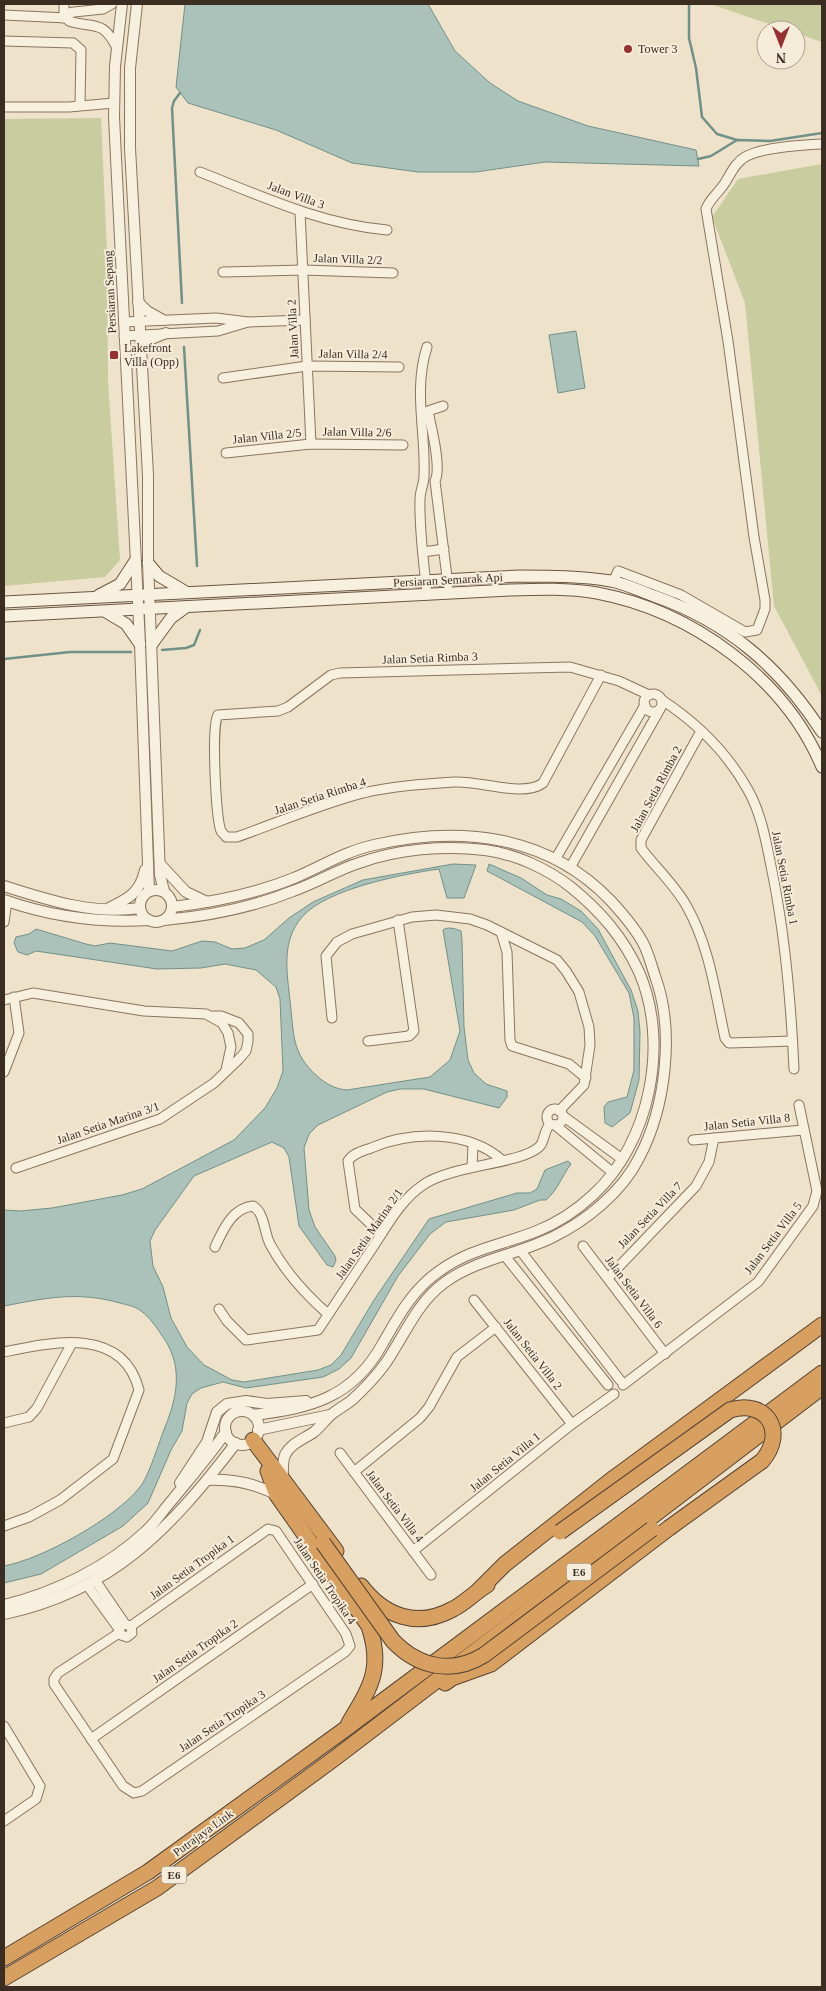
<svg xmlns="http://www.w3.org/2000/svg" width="826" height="1991" font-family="Georgia,serif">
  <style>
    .green { fill: #c8cc9e }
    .water { fill: #abc2bb; stroke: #719188 }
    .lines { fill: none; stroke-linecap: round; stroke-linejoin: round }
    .stream { stroke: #719188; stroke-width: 2.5 }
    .minor-casing { stroke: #8a755f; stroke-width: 11 }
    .tertiary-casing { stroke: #8a755f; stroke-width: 12 }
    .secondary-casing { stroke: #6c5642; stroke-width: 13 }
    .motorway-casing { stroke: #594332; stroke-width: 17 }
    .minor { stroke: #f8f0de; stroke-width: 9 }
    .tertiary { stroke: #f8f0de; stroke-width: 10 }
    .secondary { stroke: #f8f0de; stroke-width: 11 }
    .motorway { stroke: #d8a060; stroke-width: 15 }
    .motorway-bridge-casing { stroke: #594332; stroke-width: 17; stroke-linecap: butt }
    .motorway-bridge { stroke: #d8a060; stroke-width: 15 }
    .poi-dot { fill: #973134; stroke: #f5edda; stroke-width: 2 }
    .labels { text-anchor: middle; stroke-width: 4; stroke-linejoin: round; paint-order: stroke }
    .shield { fill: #f5edda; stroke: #736759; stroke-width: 1 }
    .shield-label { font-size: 11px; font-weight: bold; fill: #3b2d22 }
    .poi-label { font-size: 12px; fill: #3b2d22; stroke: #f5edda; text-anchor: start }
    .street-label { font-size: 12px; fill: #3b2d22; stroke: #f5edda }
  </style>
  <rect width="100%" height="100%" fill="#eee2ca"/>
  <g class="green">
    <path d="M710,4H822V42L796,33V30H787Z"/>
    <path d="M101,118L107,253L108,381L120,560L105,577L4,586V119Z"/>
    <path d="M822,164V696L774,606L745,303L712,217L738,179Z"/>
  </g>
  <g class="water">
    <path d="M185,4H428L455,51L490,83L518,101L588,126L696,150L699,166L545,162L476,172H418L352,163L276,130L188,103L176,87Z"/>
    <path d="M576,331L585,388L558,393L549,335Z"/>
    <path d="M453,864L476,865L464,898H447L439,869C403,874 326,889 302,917C281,941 287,972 290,1001C294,1033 291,1053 317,1076C326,1084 335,1089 347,1090L430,1077L450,1060L460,1031L443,930C448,926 456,929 461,931L462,941L464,1027L468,1060L474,1073L486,1084L507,1091V1097L499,1108L424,1089H400L387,1092L318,1125L309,1134L304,1148L309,1210L315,1227L335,1256L336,1260L333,1267L327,1265L299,1226L289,1157L284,1148L272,1142L194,1176L155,1230L150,1241L153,1266L163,1287L171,1318L187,1347L204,1365L232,1380L244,1382L318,1370L331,1365L341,1355L374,1300L429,1219L517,1193H530L537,1189L545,1170L568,1161L571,1164C562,1176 557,1191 546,1200H540L514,1210L446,1222L430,1234L398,1276L351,1358L339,1369L323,1377L246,1388L223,1382L201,1388L192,1394L187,1403L182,1431L171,1450L148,1503L123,1526L41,1574L4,1583V1566C42,1559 116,1518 140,1487C149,1476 159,1442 165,1427C177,1398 183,1368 165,1340C158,1330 151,1318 141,1311C135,1306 127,1305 120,1303C77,1291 46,1298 4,1306V1210L20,1211L52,1208L122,1195L142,1189L234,1140L265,1108L277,1088L283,1071L280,999L276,987L256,970L225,964L201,968L157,969L36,951L27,955L18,952L14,943L16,937L29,934L36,929L86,944L95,946L110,943L172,951L202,941L215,942L232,949L245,948L264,940L289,918L313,902L363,880Z"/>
    <path d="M489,864L521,878L547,895L561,899L581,911L598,929L631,990L638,1011L640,1032L639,1080L630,1113L612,1127L605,1123L604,1107L608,1102L627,1097L634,1070V1018L629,993L595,936L582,922L487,871Z"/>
  </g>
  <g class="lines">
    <g class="stream">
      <path d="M689,4V38L696,68L702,117L717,134L737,140"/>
      <path d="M180,93L174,101L172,108L182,303"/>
      <path d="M698,159L711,156L737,140L770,141L822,133"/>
      <path d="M184,347L197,566"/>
      <path d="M162,650L186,648L194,645L200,630"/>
      <path d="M4,659L70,652H131"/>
    </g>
    <g class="minor-casing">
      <g id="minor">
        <path d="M4,15L67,18"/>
        <path d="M64,18V4"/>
        <path d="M67,18L69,21C93,29 102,18 117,48"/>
        <path d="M67,18L69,13L74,12L103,9L112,4"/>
        <path d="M4,41L73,43L81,50L80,105"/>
        <path d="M4,107H69L114,103"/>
        <path d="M200,172C261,196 320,224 387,230"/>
        <path d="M300,212L311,444"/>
        <path d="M223,272L303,270L393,273"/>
        <path d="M124,322L216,318L248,322L218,331L124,336"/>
        <path d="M248,322L305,320"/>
        <path d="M427,347C413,390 426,432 424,476C424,484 420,491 420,499C419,530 424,563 427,595"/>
        <path d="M223,378L307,366L399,367"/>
        <path d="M443,406L428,411C431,426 442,468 435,481L448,585"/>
        <path d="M226,453L311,444L403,445"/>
        <path d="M423,552L444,549"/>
        <path d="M613,582L618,571L681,595L745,632L757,630L765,609V600L754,537L728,341L706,209C710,199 716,195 722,187C730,177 733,164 745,157C762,147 803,145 822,144"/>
        <path d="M601,675L543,783C523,798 479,780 454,782C423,784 393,786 363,793C321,804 279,822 237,837H226C225,835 223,834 221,831C216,818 211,726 218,715L278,711L288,707L331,675L340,673L570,667L619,681L649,695"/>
        <circle cx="653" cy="703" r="9"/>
        <path d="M662,700C697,723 728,754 748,790C761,813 766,841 771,866C785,933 791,1001 794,1069"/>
        <path d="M701,731L641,840V848C655,867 674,884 686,905C710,947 715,992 725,1038L729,1043L792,1041"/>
        <path d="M556,858L645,705"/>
        <path d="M571,866L660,709"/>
        <path d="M4,922L7,901"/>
        <path d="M501,932L507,952L510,1040L512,1046L569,1064L586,1078"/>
        <path d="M4,1000L33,993L144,1011L206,1014L222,1023L228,1033L231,1047L226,1070"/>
        <path d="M332,1018L326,956L337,942L352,934L412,917L436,915L470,919L487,925L557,960L566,971L579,992L589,1027L590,1045L584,1085L559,1111"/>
        <path d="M368,1041L409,1036L414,1031L398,920"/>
        <path d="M4,1072L19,1033L14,997"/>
        <circle cx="555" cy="1117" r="8"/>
        <path d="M563,1116L622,1159"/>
        <path d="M555,1125L612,1172"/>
        <path d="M693,1140L803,1130"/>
        <path d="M472,1167L473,1145"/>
        <path d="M16,1168L160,1119L214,1083L239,1059L246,1051L248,1041V1034L239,1023L221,1016H213"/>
        <path d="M381,1234L355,1209L348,1161C353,1153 363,1151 371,1148C411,1131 468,1130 502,1160"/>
        <path d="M583,1246L665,1354"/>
        <path d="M215,1247C223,1230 232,1208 253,1206C265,1213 264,1233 270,1244C285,1272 305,1294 328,1314"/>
        <path d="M520,1250L620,1380"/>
        <path d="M505,1256L608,1385"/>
        <path d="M608,1278L696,1186L709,1162L714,1138"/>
        <path d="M474,1300L572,1424"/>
        <path d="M219,1309L227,1321L246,1340L318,1330C335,1304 352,1279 369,1253C385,1230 399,1201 423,1185C451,1165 521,1164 539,1147C545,1142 543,1132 550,1124"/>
        <path d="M4,1352C52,1342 123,1326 139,1390L113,1459L60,1500L29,1517L4,1526"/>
        <path d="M623,1385L758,1282L813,1206L817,1191L799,1105"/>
        <path d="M4,1423L29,1417L37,1408L72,1343"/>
        <path d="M340,1453L431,1575"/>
        <path d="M354,1472L420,1418L429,1407L457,1357L496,1327"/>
        <path d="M413,1551L572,1424L614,1394"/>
        <path d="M95,1580L125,1624"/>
        <path d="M87,1585L119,1629L121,1635L127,1637L132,1633L131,1626L123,1624L119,1629"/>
        <path d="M119,1633L58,1673L54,1679V1684L123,1786L134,1793L142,1791L345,1652L350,1646L346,1634L276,1531L268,1529L131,1626"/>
        <path d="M4,1726L40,1786L36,1799L4,1821"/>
        <path d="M91,1739L313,1584"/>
      </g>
    </g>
    <g class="tertiary-casing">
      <g id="tertiary">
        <path d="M122,4L115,66L114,117L140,644L149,891"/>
        <path d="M137,4L130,68V148L148,475V563L160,875L164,891"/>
        <path d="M138,302L147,311L163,320"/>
        <path d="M140,353L149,340L166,333"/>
        <path d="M160,864L186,892L207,902"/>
        <path d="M4,886C48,900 93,915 140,908"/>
        <circle cx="156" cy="906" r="16"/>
        <path d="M4,900C52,917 98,923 149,920"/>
        <path d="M172,907C214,902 255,894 294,878C320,867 346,851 374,845C461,825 548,835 611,901C622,913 634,927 642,941C648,951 651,964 655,976C675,1030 666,1107 639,1158C622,1192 586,1221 553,1237C517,1255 476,1259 444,1283C418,1302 406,1332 389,1358C379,1374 366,1387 352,1400C346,1405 338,1409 332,1414C325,1420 320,1427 314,1432C304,1439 291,1443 285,1455C282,1462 283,1471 283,1479"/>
        <path d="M109,908C128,899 140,893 145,870"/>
        <path d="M164,920C209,916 251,908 293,891C316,883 337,870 359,863C398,849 444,845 485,850C516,854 548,869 572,888C601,912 623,937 639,972C670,1043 650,1143 593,1195C577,1210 557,1223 537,1231C497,1247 463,1249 428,1280C408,1298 397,1319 383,1343C353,1398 311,1408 253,1415"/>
        <circle cx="242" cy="1428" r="17"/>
        <path d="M258,1430L330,1415"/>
        <path d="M207,1480C232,1479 255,1483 277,1495"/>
        <path d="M180,1483L207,1442L217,1412L227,1404L246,1401L267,1404L306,1401"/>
        <path d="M4,1605C54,1593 108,1567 146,1531C156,1522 164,1509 173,1499C191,1477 209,1456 226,1432"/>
        <path d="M4,1614C113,1591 171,1528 236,1443"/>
      </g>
    </g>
    <g class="secondary-casing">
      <g id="secondary">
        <path d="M148,563L159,576L186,592"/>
        <path d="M99,595L120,584L135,561"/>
        <path d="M4,602L520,576C550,576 581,576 611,581C626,584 640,591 654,596C728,622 780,667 822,732"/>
        <path d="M106,612L126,624L140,644"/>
        <path d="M4,616L510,590C539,589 569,588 597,593C692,611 785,678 822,767"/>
        <path d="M152,644L171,618L186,607"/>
      </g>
    </g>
    <g class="motorway-casing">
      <g id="motorway">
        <path d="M253,1440L336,1551"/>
        <path d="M268,1471L277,1495L369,1626C383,1669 371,1686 349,1723"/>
        <path d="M361,1586C384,1616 417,1629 453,1609C465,1603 475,1592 487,1585"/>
        <path d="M478,1591L505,1564L614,1478L822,1325"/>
        <path d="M445,1683L452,1678L491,1664L669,1528"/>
        <path d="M4,1958L148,1872L344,1730L822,1373"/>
        <path d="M4,1978L157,1888L335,1758L822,1387"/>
      </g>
    </g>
    <use href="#minor" class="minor"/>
    <use href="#tertiary" class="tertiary"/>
    <use href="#secondary" class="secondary"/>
    <use href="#motorway" class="motorway"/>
    <g class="motorway-bridge-casing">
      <g id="motorway-bridge">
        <path d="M560,1532L730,1410C767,1399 787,1432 762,1461L669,1528"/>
        <path d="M323,1543L393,1641C418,1667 452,1675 484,1655L652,1529"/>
      </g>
    </g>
    <use href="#motorway-bridge" class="motorway-bridge"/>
  </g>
  <g class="poi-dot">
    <circle cx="628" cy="49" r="5"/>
    <rect x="109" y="350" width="10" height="10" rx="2.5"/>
  </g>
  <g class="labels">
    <g class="shield">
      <rect x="566.5" y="1563.5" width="25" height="17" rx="4"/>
      <rect x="161.5" y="1866.5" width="25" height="17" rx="4"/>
    </g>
    <g class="shield-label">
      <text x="579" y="1576">E6</text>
      <text x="174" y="1879">E6</text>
    </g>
    <g class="poi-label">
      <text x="638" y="53">Tower 3</text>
      <text x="124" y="352">Lakefront<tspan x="124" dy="14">Villa (Opp)</tspan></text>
    </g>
    <g class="street-label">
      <text transform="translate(296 195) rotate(20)" y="4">Jalan Villa 3</text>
      <text transform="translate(348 259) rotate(2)" y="4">Jalan Villa 2/2</text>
      <text transform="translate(110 292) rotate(-93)" y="4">Persiaran Sepang</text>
      <text transform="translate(293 329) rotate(-93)" y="4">Jalan Villa 2</text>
      <text transform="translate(353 354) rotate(1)" y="4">Jalan Villa 2/4</text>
      <text transform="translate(357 432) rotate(1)" y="4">Jalan Villa 2/6</text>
      <text transform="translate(267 436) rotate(-6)" y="4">Jalan Villa 2/5</text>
      <text transform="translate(448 580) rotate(-3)" y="4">Persiaran Semarak Api</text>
      <text transform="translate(430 658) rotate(-2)" y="4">Jalan Setia Rimba 3</text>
      <text transform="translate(656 789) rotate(-62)" y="4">Jalan Setia Rimba 2</text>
      <text transform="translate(320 796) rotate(-18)" y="4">Jalan Setia Rimba 4</text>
      <text transform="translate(785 878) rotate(79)" y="4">Jalan Setia Rimba 1</text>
      <text transform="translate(747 1122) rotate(-6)" y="4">Jalan Setia Villa 8</text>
      <text transform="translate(108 1123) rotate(-19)" y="4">Jalan Setia Marina 3/1</text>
      <text transform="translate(650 1215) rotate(-46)" y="4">Jalan Setia Villa 7</text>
      <text transform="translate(369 1234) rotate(-55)" y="4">Jalan Setia Marina 2/1</text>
      <text transform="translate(773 1238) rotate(-53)" y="4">Jalan Setia Villa 5</text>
      <text transform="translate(634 1292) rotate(53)" y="4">Jalan Setia Villa 6</text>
      <text transform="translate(533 1354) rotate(52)" y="4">Jalan Setia Villa 2</text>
      <text transform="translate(505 1462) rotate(-39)" y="4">Jalan Setia Villa 1</text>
      <text transform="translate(395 1506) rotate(53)" y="4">Jalan Setia Villa 4</text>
      <text transform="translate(192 1567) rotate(-36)" y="4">Jalan Setia Tropika 1</text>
      <text transform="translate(325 1581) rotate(56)" y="4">Jalan Setia Tropika 4</text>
      <text transform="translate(195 1651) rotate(-35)" y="4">Jalan Setia Tropika 2</text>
      <text transform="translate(222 1721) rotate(-34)" y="4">Jalan Setia Tropika 3</text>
      <text transform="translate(203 1833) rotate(-36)" y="4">Putrajaya Link</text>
    </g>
  </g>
  <rect width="826" height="1991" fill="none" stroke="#3b2d22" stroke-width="10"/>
  <g transform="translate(781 45) rotate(180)"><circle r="24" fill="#f5edda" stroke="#aba090"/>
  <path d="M0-4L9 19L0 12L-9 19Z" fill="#973134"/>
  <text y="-8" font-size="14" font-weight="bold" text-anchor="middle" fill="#3b2d22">N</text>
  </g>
</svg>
